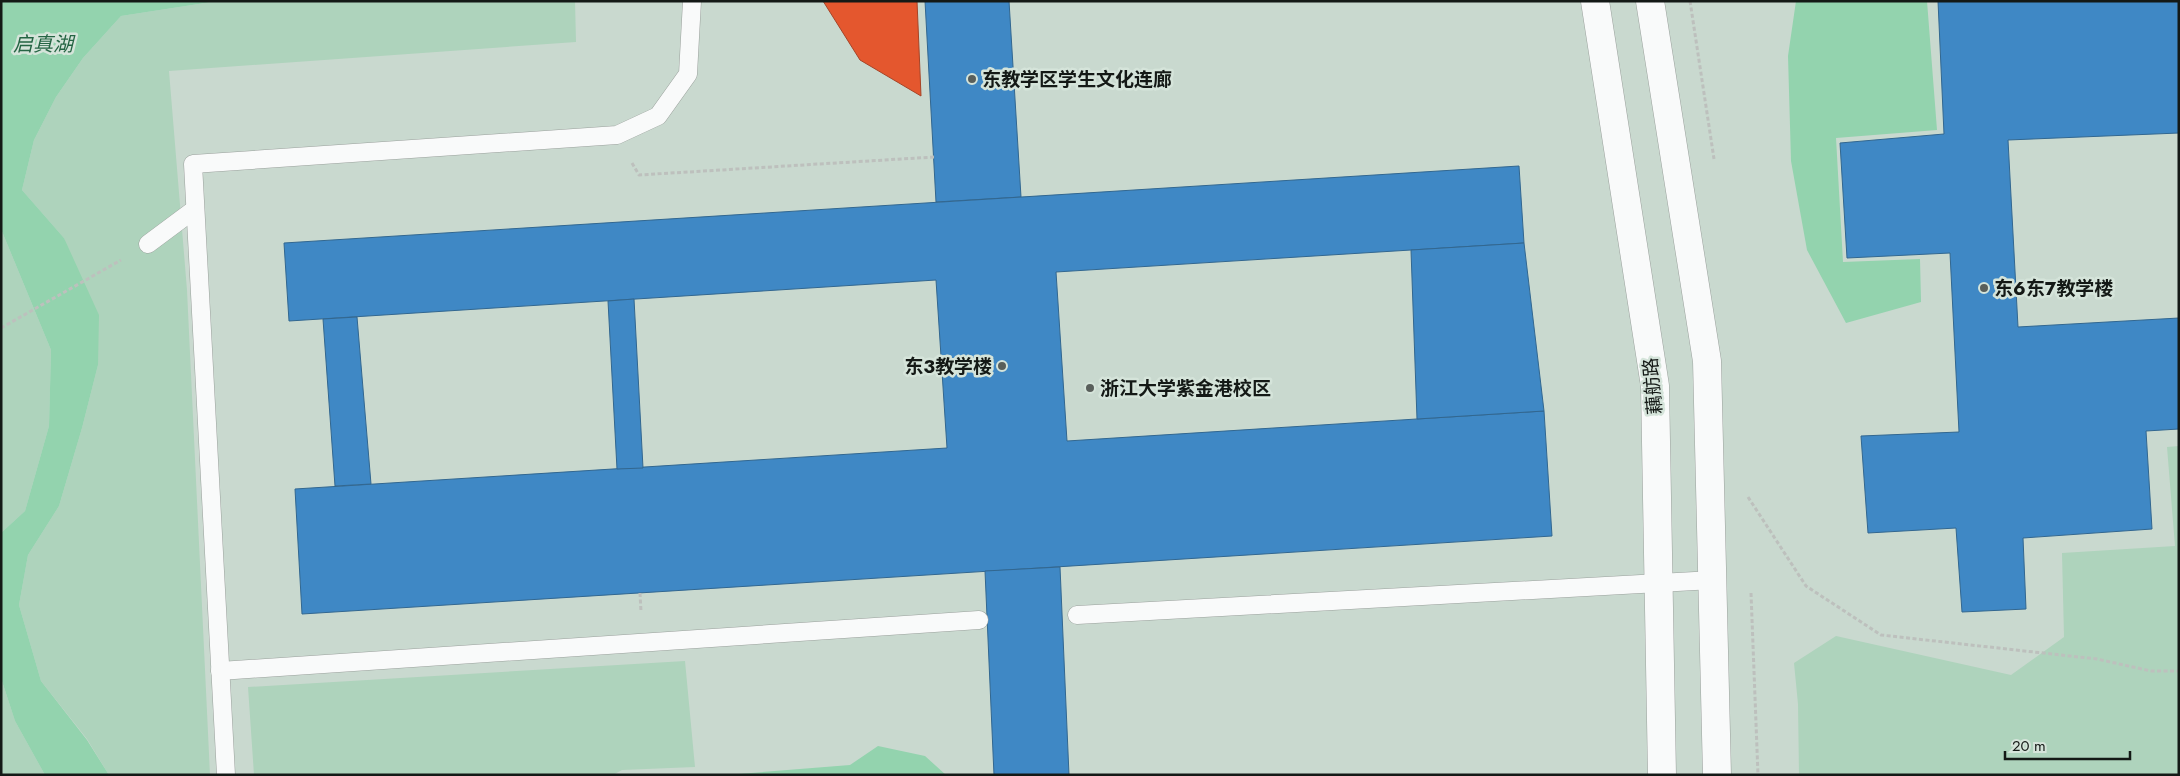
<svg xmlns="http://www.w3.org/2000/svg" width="2180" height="776" font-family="Jost,'Noto Sans SC',sans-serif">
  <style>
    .built { fill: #c9d9cf }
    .green { fill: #aed3bc }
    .water { fill: #93d3ae }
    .shops { fill: #e4572e; stroke: #a64427 }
    .schools { fill: #3f88c5; stroke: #326790 }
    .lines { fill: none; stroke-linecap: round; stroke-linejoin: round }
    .lane-casing { stroke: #9aa09c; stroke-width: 19 }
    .street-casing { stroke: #9aa09c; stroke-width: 29 }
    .path { stroke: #bdc0bd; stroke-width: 3; stroke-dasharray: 4 2.5; stroke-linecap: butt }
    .lane { stroke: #f9fafa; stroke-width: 18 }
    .street { stroke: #f9fafa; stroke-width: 28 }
    .poi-dot { fill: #595f5b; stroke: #d5e4da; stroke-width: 2 }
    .labels { text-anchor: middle; stroke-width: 5; stroke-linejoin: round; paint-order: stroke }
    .poi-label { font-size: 19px; font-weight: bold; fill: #141916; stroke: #d5e4da; text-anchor: start }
    .street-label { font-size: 19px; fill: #141916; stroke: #d5e4da }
    .water-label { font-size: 20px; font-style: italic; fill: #256544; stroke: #d5e4da }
  </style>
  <rect width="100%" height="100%" fill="#d8e0db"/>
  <rect class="built" x="1" y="1" width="2178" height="774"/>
  <g class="green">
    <path d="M218,1H575L576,42L169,71L187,290L210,775H109L87,739L41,681L19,605L28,555L59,506L82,428L98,365L64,238L22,190L34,140L56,97L83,58L121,16Z"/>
    <path d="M1,229L51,350L49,426L25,511L1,533Z"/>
    <path d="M2179,446V775H1799L1798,704L1794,663L1836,636L2011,675L2064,637L2062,553L2175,546L2167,447Z"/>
    <path d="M685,661L695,767L622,770L613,775H254L248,687Z"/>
    <path d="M1,678L15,721L45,775H1Z"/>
  </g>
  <g class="water">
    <path d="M1,1H218L121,16L83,58L56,97L34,140L22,190L64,238L99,315L98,365L82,428L59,506L28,555L19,605L41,681L87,740L109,775H45L15,721L1,678V533L25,511L49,426L51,350L1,229Z"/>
    <path d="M1796,1H1927L1937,130L1836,138L1843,262L1920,259L1921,302L1846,323L1807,250L1791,161L1788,56Z"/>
    <path d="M878,746L925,756L946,775H726L850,765Z"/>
  </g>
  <path class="shops" d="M823,1H917L921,96L860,60Z"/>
  <g class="schools">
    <path d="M925,1H1009L1021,197L936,202Z"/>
    <path d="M1938,1H2179V133L2008,140L2018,327L2179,318V429L2146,431L2152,529L2023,538L2026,609L1962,612L1956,528L1868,533L1861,436L1959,432L1950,253L1847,258L1840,143L1944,134Z"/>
    <path d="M1519,166L1524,243L1056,272L1067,441L1544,411L1552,536L302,614L295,489L947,448L936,280L289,321L284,243Z"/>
    <path d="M1524,243L1544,411L1417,419L1411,250Z"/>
    <path d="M634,299L643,468L617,469L608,301Z"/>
    <path d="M357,317L371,484L335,486L323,319Z"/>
    <path d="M1060,567L1069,775H994L985,571Z"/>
  </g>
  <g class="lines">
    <g class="lane-casing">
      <g id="lane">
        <path d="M148,244L195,209"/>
        <path d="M1077,615L1713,580"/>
        <path d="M220,671L979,620"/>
        <path d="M226,775L193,164L617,135L658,116L688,74L692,1"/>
      </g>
    </g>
    <g class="street-casing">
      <g id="street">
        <path d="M1595,1L1655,386L1662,775"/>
        <path d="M1650,1L1707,361L1717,775"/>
      </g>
    </g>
    <g class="path">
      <path d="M1690,1L1714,159"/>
      <path d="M632,163L639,175L934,157"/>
      <path d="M1,328L121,260"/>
      <path d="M1748,497L1806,586L1881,635L2097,659L2151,671H2179"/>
      <path d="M640,593L641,612"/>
      <path d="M1751,593L1758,775"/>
    </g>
    <use href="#lane" class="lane"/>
    <use href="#street" class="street"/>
  </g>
  <g class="poi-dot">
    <circle cx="972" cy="79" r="5"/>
    <circle cx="1984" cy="288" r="5"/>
    <circle cx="1002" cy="366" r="5"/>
    <circle cx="1090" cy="388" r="5"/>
  </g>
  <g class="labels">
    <g class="poi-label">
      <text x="982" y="86">东教学区学生文化连廊</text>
      <text x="1994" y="295">东6东7教学楼</text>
      <text x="992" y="373" text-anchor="end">东3教学楼</text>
      <text x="1100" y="395">浙江大学紫金港校区</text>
    </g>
    <g class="street-label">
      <text transform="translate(1652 386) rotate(-95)" y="7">藕舫路</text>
    </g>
    <g class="water-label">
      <text x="43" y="51">启真湖</text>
    </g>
  </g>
  <rect width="2180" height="776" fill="none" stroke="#141916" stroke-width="5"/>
  <path d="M2005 751v8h125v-8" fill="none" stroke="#141916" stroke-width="2.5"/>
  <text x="2012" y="751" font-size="15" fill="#141916" stroke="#d5e4da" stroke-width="4" paint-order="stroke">20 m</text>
</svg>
